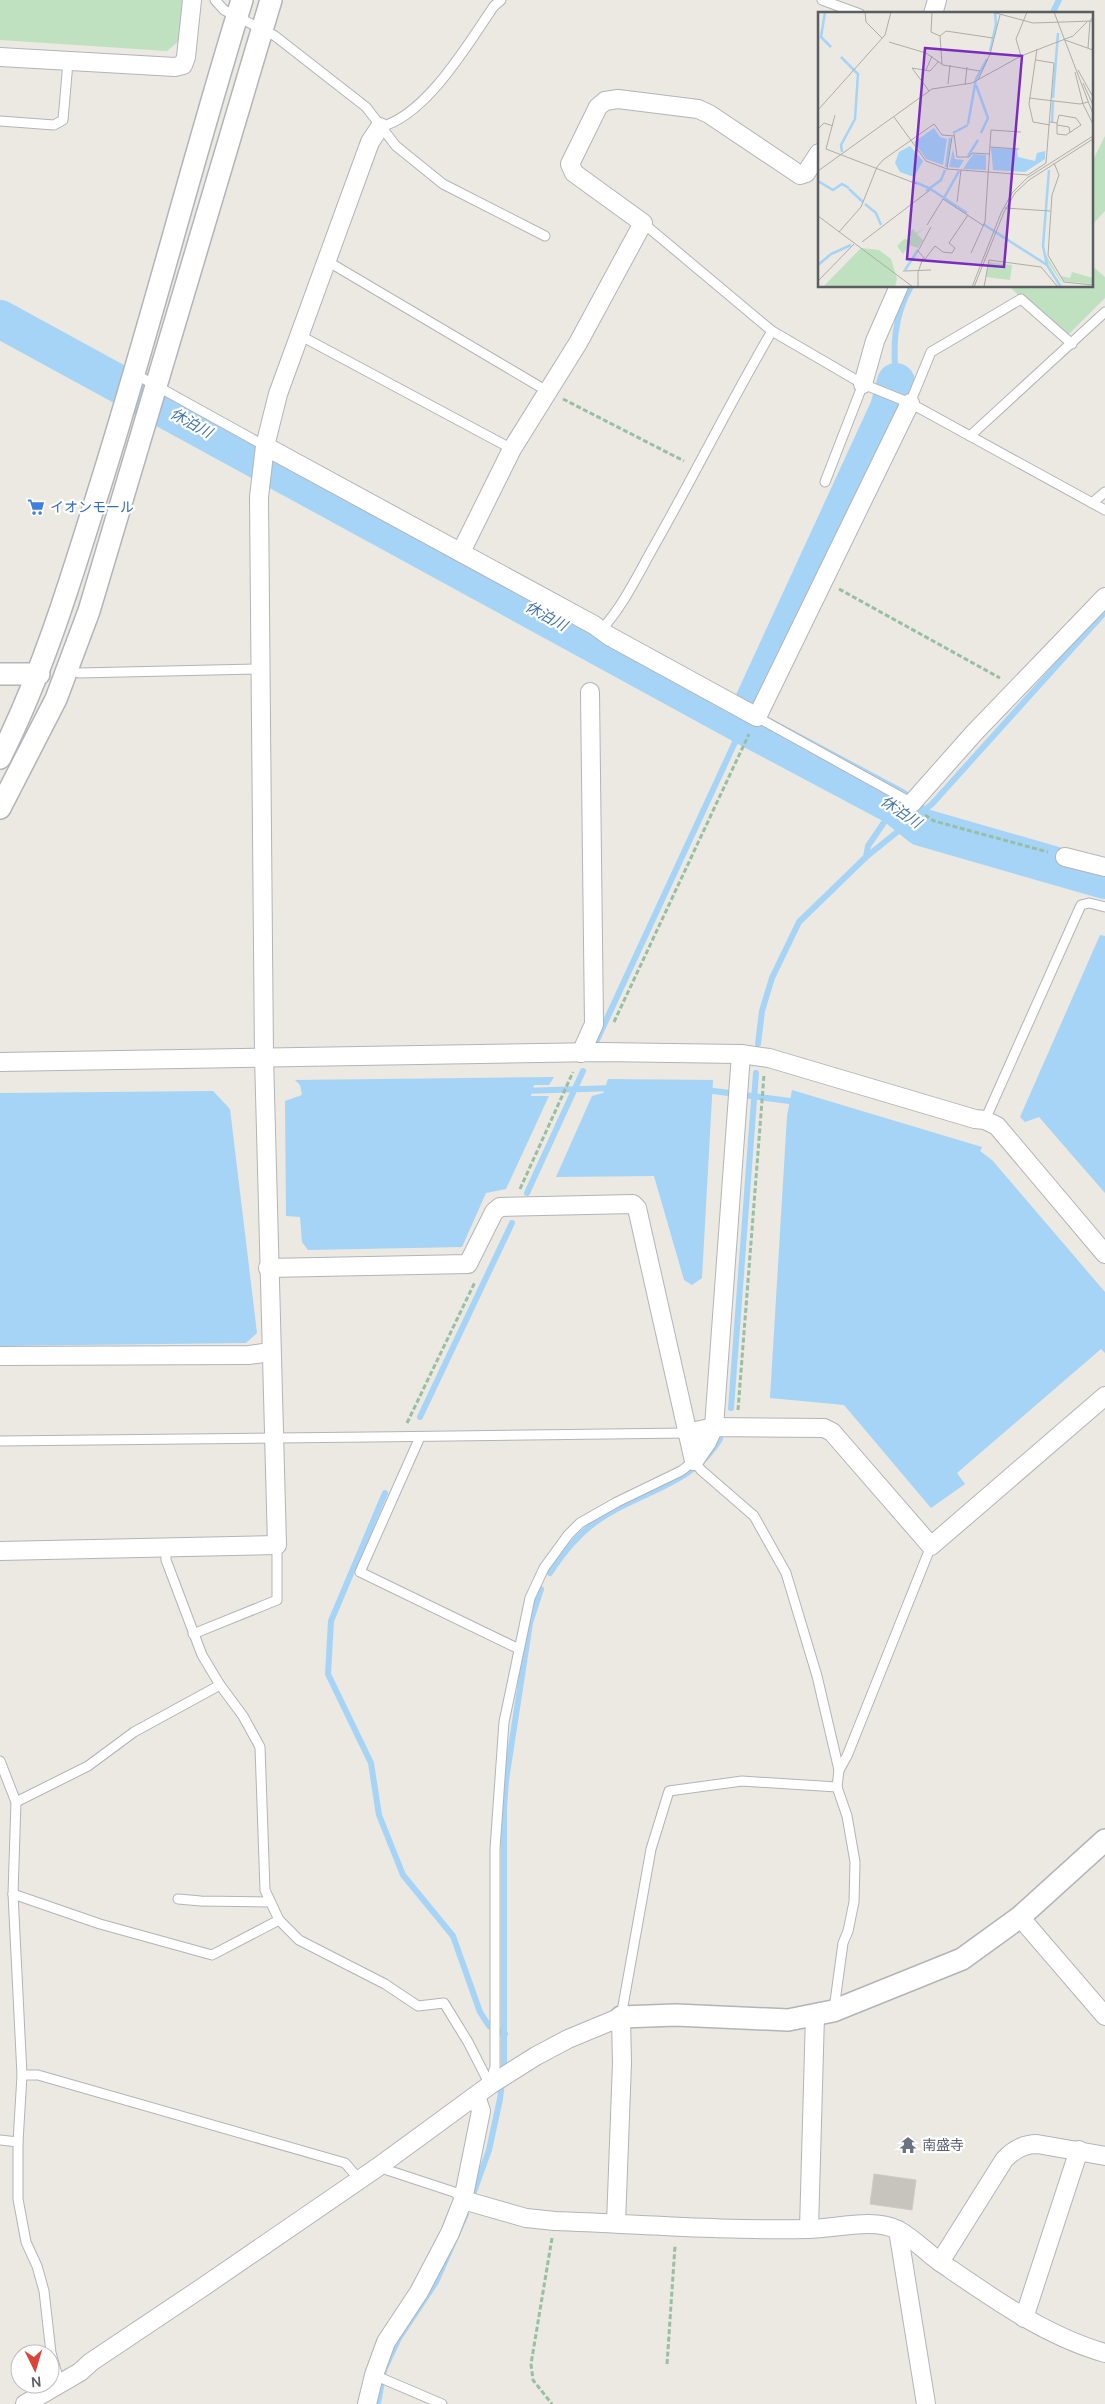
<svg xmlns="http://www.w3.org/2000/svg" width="1105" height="2404" font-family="Manrope,'Noto Sans JP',sans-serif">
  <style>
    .green { fill: #bfe1bf }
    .water { fill: #a5d4f7 }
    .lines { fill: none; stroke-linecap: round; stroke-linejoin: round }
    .stream { stroke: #a5d4f7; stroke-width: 6 }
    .river { stroke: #a5d4f7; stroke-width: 38 }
    .building { fill: #c7c4be; stroke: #cfcbc0 }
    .service-casing { stroke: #b2b4b8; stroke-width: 11 }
    .minor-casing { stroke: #b2b4b8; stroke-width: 20 }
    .tertiary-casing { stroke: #b2b4b8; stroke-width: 24 }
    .path { stroke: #98bfa3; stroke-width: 3; stroke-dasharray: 5 2.5; stroke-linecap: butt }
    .service { stroke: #fff; stroke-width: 9 }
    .minor { stroke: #fff; stroke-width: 18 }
    .tertiary { stroke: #fff; stroke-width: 21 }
    .labels { text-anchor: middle; stroke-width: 4.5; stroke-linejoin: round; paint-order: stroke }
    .shop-label { font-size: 14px; fill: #366cbe; stroke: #fff; text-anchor: start }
    .worship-label { font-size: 14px; fill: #5b616d; stroke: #fff; text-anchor: start }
    .water-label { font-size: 15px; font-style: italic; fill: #4575a7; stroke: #fff }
    .inset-river { fill: none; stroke: #a5d4f7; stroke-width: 2.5 }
    .inset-road { fill: none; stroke: #adadaa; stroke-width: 1 }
    .view { fill: #7b2cbf; fill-opacity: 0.15; stroke: #7b2cbf; stroke-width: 2.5 }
    .inset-edge { fill: none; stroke: #5a5d61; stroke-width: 2.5 }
  </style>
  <rect width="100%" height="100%" fill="#ebe9e1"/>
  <g class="green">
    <path d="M0,0H182L179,41L167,51L0,40Z"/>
    <path d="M1105,136V211L1091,226V164Z"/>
    <path d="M1091,265L1105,277V298L1063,340L1009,286H1091Z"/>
  </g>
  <g class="water">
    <path d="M1100,935L1105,936V1193L1039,1117L1025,1122L1020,1117Z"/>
    <path d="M554,1077L549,1085H534L531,1096H549L506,1189L486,1193L462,1247L308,1250L302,1242L300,1217L286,1216L285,1101L302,1095L300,1085L295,1080Z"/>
    <path d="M608,1079L713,1080L702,1278L692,1285L684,1280L654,1176L556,1177L592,1096L603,1093Z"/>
    <path d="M792,1090L982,1147L980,1151L992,1160L1105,1292V1353L1101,1349L957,1473L965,1484L931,1508L844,1405L770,1398L787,1116Z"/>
    <path d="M213,1091L230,1109L257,1333L246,1343L0,1346V1093Z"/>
  </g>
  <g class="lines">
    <g class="stream">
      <path d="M1052,14L1059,0"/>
      <path d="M896,382C893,347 893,318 911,286"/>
      <path d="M866,857L868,846L895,806"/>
      <path d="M597,1040L743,725"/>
      <path d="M758,1044L762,1011L772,978L799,922L866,857L932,804L1105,612"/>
      <path d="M706,1090L797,1102"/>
      <path d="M523,1091L613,1088"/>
      <path d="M527,1193L583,1071"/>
      <path d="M731,1408L756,1073"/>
      <path d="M420,1417L512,1223"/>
      <path d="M385,1493L331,1621L328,1674L371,1763L379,1815L403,1875L453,1936L480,2012L489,2026L505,2034"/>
      <path d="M550,1573C566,1548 586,1525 613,1511C651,1490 697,1479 720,1439"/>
      <path d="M471,2200L489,2150L500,2099L504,2066V1808L506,1780L530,1623L541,1589"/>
      <path d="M378,2404L384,2370L399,2338L436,2282L466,2214"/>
    </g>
    <g class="river">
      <path d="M0,319L743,725L895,806L921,827L1105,880"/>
      <path d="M743,725L889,408L896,382"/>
    </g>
  </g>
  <path class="building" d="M874,2174L916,2180L912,2210L870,2204Z"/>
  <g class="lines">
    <g class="service-casing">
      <g id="service">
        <path d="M215,0L224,10L275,36L366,107L396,146L443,184L545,236"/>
        <path d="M822,0L860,14"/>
        <path d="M0,121L54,125L63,120L68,62"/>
        <path d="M380,127C426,116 468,44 494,6L501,0"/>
        <path d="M643,223L772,331L863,384L910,403L1105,510"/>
        <path d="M327,261L547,391"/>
        <path d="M301,336L512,449"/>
        <path d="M135,374L265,446"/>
        <path d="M910,403L931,352L1021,299L1072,344"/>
        <path d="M970,436L1105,312"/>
        <path d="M825,482L863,384"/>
        <path d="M1092,503L1105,492"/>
        <path d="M601,630C625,604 640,570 658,539C697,470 732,399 772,331"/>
        <path d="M68,670L79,673L260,669"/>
        <path d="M757,717L912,803"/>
        <path d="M985,1120L1081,905L1089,903L1105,907"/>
        <path d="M420,1437L360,1572L519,1649"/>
        <path d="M0,1441C229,1440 458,1435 687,1433"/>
        <path d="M166,1548V1560L202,1655L220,1685L243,1716L260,1747L265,1890L279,1920L299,1940L385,1984L418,2006L444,2003L468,2042L490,2085"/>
        <path d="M193,1634L277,1600V1545"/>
        <path d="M0,1761L16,1802L13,1894L22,2075L18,2142V2199L26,2242L37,2266L44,2291L51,2353L60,2384"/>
        <path d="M839,1770L847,1756L931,1546"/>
        <path d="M16,1802L88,1766L134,1732L220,1685"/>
        <path d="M13,1894L100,1924L212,1955L279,1920"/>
        <path d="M178,1899L201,1901L270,1902"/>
        <path d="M621,2017L651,1849L669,1791L742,1781L837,1787"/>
        <path d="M22,2075H38L345,2163L358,2178"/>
        <path d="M490,2082L495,2067V1849L504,1722L530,1598L544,1568L568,1535L580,1523L617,1502L681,1471L694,1461L701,1470L754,1516L786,1573L817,1676L839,1770L837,1787L847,1816L855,1862L854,1902L848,1931L843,1943L834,2009"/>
        <path d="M0,2140L18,2142"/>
        <path d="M378,2167L454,2192L463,2200"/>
        <path d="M374,2375L442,2404"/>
      </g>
    </g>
    <g class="minor-casing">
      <g id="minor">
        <path d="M933,14L937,0"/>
        <path d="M0,57L175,67L183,65L186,57L192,0"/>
        <path d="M863,384L875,341L899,286"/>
        <path d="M265,446L594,625L609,636L757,717L910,403"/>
        <path d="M461,552L512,449L578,343L643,223L574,173L570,164L598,107L605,101L618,99L698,109L709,114L800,175L806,173L819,153"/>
        <path d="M912,803L974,733L1105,597"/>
        <path d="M1065,857L1105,867"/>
        <path d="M581,1053L594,1024L590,692"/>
        <path d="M0,1062L600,1052L741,1054L769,1058L975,1119L985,1120L997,1126L1105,1254"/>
        <path d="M268,1268L468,1264L494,1212L500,1207L633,1204L637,1208L694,1461"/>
        <path d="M0,1356L249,1355L270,1352"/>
        <path d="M687,1433L714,1427L824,1428L832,1432L931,1546L1105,1396"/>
        <path d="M694,1461L707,1442L714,1427L741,1054"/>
        <path d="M0,1551L277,1545L264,1056L259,497L265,446L278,394L370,142L380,127"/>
        <path d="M1020,1917L1105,2016"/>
        <path d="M463,2200L526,2218L555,2221C639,2224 724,2231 808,2229C835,2229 872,2217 898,2230C913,2238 926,2252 940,2262C991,2297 1045,2336 1105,2353"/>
        <path d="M809,2229L815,2015"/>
        <path d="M898,2230L926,2404"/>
        <path d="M940,2262L1004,2160C1013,2150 1023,2144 1037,2144L1105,2156"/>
        <path d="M1024,2318L1079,2150"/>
        <path d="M25,2404L80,2372L91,2362L203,2287L378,2167L490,2085L536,2056L568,2039L621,2017L622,2063L616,2223"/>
        <path d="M367,2404L374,2375L386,2342L419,2292L450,2233L463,2200L481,2111L476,2096"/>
      </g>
    </g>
    <g class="tertiary-casing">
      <g id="tertiary">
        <path d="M0,674H39"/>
        <path d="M0,758C42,674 69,586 97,496C149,332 191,165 242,0"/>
        <path d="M0,808L56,699L89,611L271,0"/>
        <path d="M621,2017L676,2015L788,2020L833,2011L962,1959L1020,1917L1105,1840"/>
      </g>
    </g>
    <g class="path">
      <path d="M563,399L684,461"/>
      <path d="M839,589L1000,678"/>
      <path d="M925,815L934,821L1048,852"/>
      <path d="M614,1022L749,734"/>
      <path d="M520,1189L573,1072"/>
      <path d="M738,1410L764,1075"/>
      <path d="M407,1423L475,1282"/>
      <path d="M552,2238L531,2364L533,2380L552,2404"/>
      <path d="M667,2364L675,2246"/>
    </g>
    <use href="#service" class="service"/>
    <use href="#minor" class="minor"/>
    <use href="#tertiary" class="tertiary"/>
  </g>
  <defs>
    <g id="supermarket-bare" transform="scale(1.35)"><path d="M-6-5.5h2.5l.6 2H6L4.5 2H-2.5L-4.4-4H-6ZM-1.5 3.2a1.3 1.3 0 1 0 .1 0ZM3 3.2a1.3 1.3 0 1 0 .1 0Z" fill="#3f7fe0" stroke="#fff" stroke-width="2.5" paint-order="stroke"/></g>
    <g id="temple-bare" transform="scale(1.35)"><path d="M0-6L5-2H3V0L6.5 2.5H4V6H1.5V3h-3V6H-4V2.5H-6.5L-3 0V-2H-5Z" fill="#6b7280" stroke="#fff" stroke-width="2.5" paint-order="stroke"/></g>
  </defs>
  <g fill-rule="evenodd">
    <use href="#supermarket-bare" x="36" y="507"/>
    <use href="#temple-bare" x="908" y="2145"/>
  </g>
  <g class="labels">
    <g class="shop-label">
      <text x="50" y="512">イオンモール</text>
    </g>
    <g class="worship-label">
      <text x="922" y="2150">南盛寺</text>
    </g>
    <g class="water-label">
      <text transform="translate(191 423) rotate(29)" y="5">休泊川</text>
      <text transform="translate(546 616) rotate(29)" y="5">休泊川</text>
      <text transform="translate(901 812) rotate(34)" y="5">休泊川</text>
    </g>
  </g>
  <g transform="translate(818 12)">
    <rect width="275" height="275" fill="#ebe9e1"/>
    <path d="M228,201V243L247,275L228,248ZM95,217L98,221L106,217L99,222L105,228L100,236L91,233L85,242L79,234L86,227L91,228L93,225L90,222ZM43,236L61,238L73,247L79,267L77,275H5ZM171,250L194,253L192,268L168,265ZM254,260L275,266V272L246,269L243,264L252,266Z" fill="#bfe1bf"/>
    <path d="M116,116L122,125L129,127L125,153L108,147L96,130ZM92,134L105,149L96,165L82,160L77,151L81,140ZM173,136L199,137L200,145L217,149L219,141L227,139V147L207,160L175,158ZM135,137L137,147L146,148L141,156L131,155ZM155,142L168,143V158L145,157Z" fill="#a5d4f7"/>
    <path class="inset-river" d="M7,0L3,25L13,35M172,39L178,12L177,1M23,45L40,62L37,107L23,133L24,140M158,73L170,106L163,121M235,86L240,21M234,110L235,89M150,112L158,67L169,47M135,121L150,113M150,144L160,128M128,155L132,126M0,169L15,178L24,172L31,176M97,170L111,176L149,201M31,177L45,190M108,179L123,168L127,158M126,186L141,159M47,192L58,201L63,213M165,212L229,253L243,275M0,253L13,242L33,233M229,253L225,234L231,158M87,258L100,238"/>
    <path class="inset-road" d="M47,0L48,10L64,26M114,0L113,20L122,24M174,0L215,11L275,9M236,0L275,102M122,24L128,19L175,26M122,24L124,52M247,28L275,38M71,30L108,41L125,53L162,59M270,36L272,9L275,5M219,37L211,92L215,110L232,113M203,44L198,27L209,0M108,58L114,44M260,58L275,85M257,60L265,92L275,112M160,68L172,42L182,3M265,71L275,93M130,72L132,53M147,73L149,55M111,79L94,56L112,59L121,49M211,86L262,92L270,90M0,98L67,23L73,0M17,103L8,137L99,172M76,105L108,149L129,157L210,163L228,151L236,51L218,48M232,110L239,111L241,103L258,106L263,113L248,123L239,122V111M239,113L251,115L252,121M0,117L6,111L15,114M136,122L139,145H151L154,141L172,142M172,135L201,137M236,151L241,163L234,183L230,243L246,270L275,273M129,157L134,125M0,159L114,77L154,71L203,44L255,24L269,10M139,190L143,158M187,196L232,199M0,204L95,275M109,213L125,187L166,214M113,215L100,239L107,247L117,234L125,240L134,241L137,236L131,231L150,203M21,220L43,195L59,155L65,148L116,112L124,123L136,124M44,230L112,178M153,241L167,210L173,118L203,120M85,259L113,258M0,269L36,232M100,275V260L105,246M154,275L183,201L194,181L209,166L275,124M156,275L186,200L197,181L211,168L275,127M166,275L171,248L223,255L240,275"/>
    <path class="view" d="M107,36L204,44L186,255L89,247Z"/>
    <rect width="275" height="275" class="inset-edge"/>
  </g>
  <g transform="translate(35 2369) rotate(175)"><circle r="24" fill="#ffffff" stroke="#bdbec0"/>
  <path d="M0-4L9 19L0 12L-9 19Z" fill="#da4539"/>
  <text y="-8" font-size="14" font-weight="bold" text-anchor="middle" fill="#5a5d61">N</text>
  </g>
</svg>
